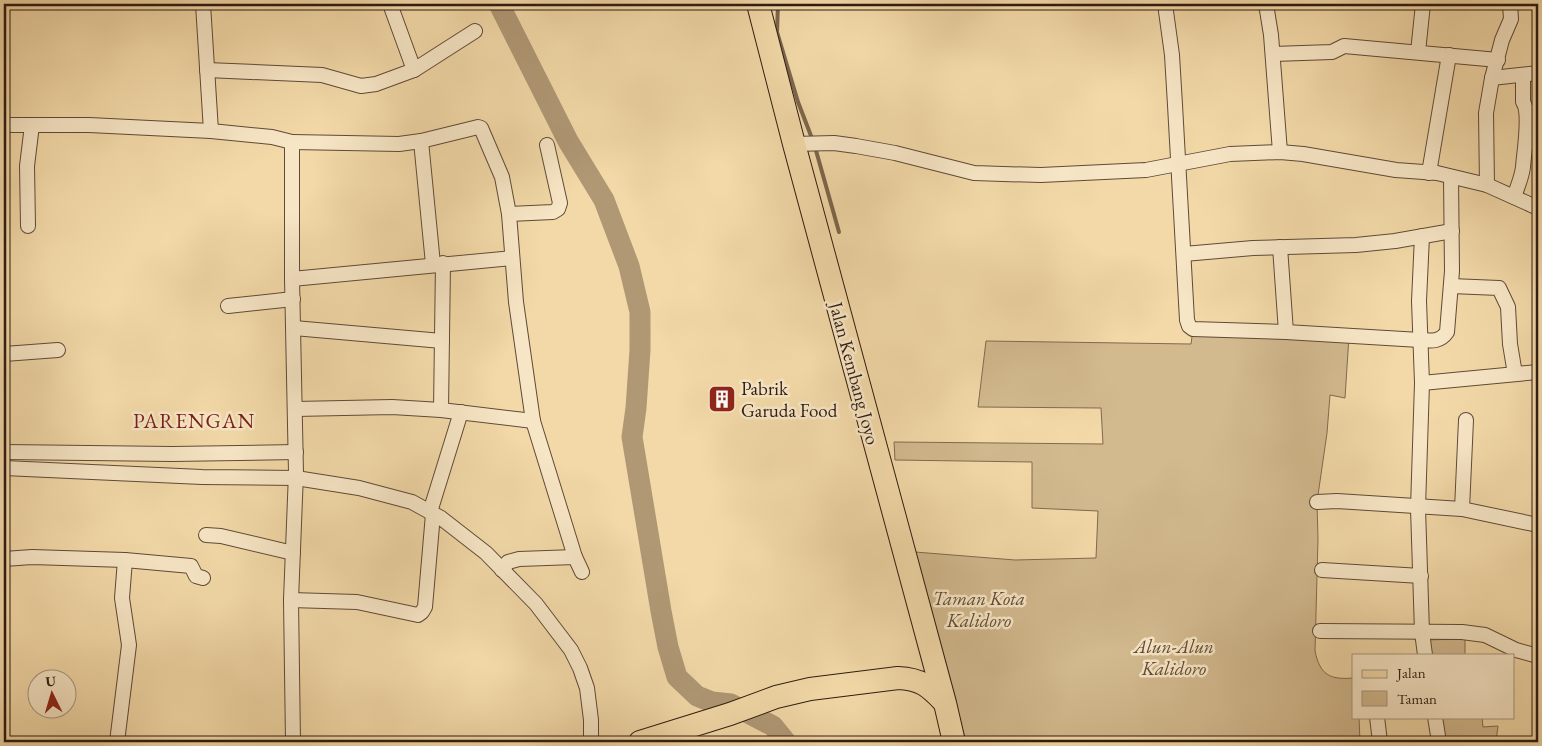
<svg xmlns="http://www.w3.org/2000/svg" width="1542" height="746" font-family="'EB Garamond',serif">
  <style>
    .green { fill: #d2b98e; stroke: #806a50 }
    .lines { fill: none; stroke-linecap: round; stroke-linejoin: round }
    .stream { stroke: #7c664d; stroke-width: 4 }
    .river { stroke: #b09875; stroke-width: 21 }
    .street-casing { stroke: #5f4a37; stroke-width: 16 }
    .primary-casing { stroke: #2e1b11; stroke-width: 24 }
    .street { stroke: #f7e6c6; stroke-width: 14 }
    .primary { stroke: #f3d9a8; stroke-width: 22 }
    .labels { text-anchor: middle; stroke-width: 5; stroke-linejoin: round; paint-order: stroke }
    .street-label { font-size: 19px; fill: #2e1b11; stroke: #f7e6c6 }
    .poi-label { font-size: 19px; fill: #2e1b11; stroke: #f7e6c6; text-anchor: start }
    .park-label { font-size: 19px; font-style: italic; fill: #5f4a36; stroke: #f7e6c6 }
    .quarter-label { font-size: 21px; letter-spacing: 1px; fill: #7a1f14; stroke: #f7e6c6 }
  </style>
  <rect width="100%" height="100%" fill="#f3d9a8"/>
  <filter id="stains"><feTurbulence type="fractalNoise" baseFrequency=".004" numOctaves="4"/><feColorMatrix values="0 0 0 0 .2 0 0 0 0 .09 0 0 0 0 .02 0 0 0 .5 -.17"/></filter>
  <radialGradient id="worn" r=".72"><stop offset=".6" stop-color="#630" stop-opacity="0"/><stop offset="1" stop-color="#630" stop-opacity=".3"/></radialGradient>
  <g class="green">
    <path d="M1193,329L1349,336L1345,398L1330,395L1327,433L1317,502L1318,539L1315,651C1320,675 1330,680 1353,678V717H1359L1360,742H966L915,552L1015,560L1096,558L1098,511L1032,508V462L895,460L894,442L1103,444L1101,408L978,407L986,341L1191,344Z"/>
    <path d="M1465,639V655H1425L1423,640Z"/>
    <path d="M1435,717H1482L1483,727L1498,726L1496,742H1439Z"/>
  </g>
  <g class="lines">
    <g class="stream">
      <path d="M778,4L777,32L798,102L813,141"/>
      <path d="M815,147L839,232"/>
    </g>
    <path class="river" d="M499,4L568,141L604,200L629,266L640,312V350L636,408L632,437L661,611L668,647L677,677L697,696L712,702L731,704L773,726L786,742"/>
    <g class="street-casing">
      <g id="street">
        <path d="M203,4L211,131L272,137L292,142V279L296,473L291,600L293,742"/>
        <path d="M390,4L414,70"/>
        <path d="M1165,4L1172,55L1175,105L1187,320L1189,326L1193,329L1286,332L1420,340C1432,341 1440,342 1447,332L1452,271L1451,177"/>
        <path d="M1266,4L1271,35L1280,152"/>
        <path d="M1418,52L1423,4"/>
        <path d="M1273,54L1332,52L1344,46L1498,60"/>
        <path d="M207,70L322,75L361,86L376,84L414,70L475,31"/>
        <path d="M1492,78L1538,73"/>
        <path d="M4,125H89L211,131"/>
        <path d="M421,141L433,264"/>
        <path d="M292,142L399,144L421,141L470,129L478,127L481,128L502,177L509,214L516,302L533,421L575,557L582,572"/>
        <path d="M794,144L834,143L856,146L895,153L974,173L1003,174L1041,175L1146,170L1230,154L1280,152L1303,154L1396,170L1437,173L1487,185L1538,208"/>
        <path d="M1429,173L1449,55"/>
        <path d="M1487,185L1486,113L1492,78L1502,40L1511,19L1510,4"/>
        <path d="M1514,197C1517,188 1522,177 1523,167C1524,152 1531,113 1523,102V75"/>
        <path d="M509,214L553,212L558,209L560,203L547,145"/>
        <path d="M28,226L27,166L32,125"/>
        <path d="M1422,236L1419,301L1422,383L1418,508L1422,632L1425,655"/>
        <path d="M1280,247L1286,332"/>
        <path d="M1184,254L1253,248L1356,245L1395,241L1452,231"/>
        <path d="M292,279L512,258"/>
        <path d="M1451,286L1499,288L1508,307L1510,344L1515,374"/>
        <path d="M228,306L293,299"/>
        <path d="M294,328L442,341"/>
        <path d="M4,354L58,350"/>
        <path d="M1422,383L1538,372"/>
        <path d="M295,409L392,407L441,410L533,421"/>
        <path d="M441,410L443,263"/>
        <path d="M4,452L172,454L296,452"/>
        <path d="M4,468L202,477L296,478L359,488L412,502L441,518L486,553L536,604L571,650L580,668L587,688L591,720V742"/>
        <path d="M1317,502L1337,501L1462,509L1538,525"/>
        <path d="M1462,509L1466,420"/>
        <path d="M430,512L461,412"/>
        <path d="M206,535L221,536L293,553"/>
        <path d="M4,559L32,557L125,560L191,566L196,576L203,578"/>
        <path d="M502,570L508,562L519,559L575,557"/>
        <path d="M1322,570L1421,576"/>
        <path d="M291,600L357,602L418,615L422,612L425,607L433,514"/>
        <path d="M1320,631L1462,632L1485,635L1516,650L1538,656"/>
        <path d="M1377,717L1380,742"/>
        <path d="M1435,717L1439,742"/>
        <path d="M117,742L129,645L122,598L125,560"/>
      </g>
    </g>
    <g class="primary-casing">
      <g id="primary">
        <path d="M758,4L794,144L945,703L954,742"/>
        <path d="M640,742L730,714L776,697L810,689L898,678C921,679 929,686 944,702"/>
      </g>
    </g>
    <use href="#street" class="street"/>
    <use href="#primary" class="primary"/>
  </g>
  <defs>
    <g id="building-square" transform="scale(1.4375)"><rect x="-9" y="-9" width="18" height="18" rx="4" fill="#8f2418" stroke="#f7e6c6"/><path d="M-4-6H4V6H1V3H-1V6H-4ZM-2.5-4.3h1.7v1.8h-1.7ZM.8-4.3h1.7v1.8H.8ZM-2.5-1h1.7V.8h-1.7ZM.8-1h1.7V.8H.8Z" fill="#fff"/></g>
  </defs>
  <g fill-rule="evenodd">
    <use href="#building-square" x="722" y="399"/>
  </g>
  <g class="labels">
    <g class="street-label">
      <text transform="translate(855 373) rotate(75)" y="7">Jalan Kembang Joyo</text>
    </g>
    <g class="poi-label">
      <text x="741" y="395">Pabrik<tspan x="741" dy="22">Garuda Food</tspan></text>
    </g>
    <g class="park-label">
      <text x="979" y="605">Taman Kota<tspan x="979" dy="22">Kalidoro</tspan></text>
      <text x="1174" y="653">Alun-Alun<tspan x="1174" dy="22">Kalidoro</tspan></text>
    </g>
    <g class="quarter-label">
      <text x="194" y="428">PARENGAN</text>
    </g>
  </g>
  <rect width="1542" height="746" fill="none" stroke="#f3d9a8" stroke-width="20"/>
  <rect x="5" y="5" width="1532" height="736" fill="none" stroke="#2e1b11" stroke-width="2.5"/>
  <rect x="10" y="10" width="1522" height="726" fill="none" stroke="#2e1b11"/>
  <rect x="1352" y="654" width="162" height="65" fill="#f7e6c6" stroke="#a7957e"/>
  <rect x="1362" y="670" width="25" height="8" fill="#f3d9a8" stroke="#a7957e"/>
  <text x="1397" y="678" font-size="15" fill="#2e1b11">Jalan</text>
  <rect x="1362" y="691" width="25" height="15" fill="#d2b98e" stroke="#a7957e"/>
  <text x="1397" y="704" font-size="15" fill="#2e1b11">Taman</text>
  <g transform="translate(52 694) rotate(355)"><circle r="24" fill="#f7e6c6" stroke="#a7957e"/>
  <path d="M0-4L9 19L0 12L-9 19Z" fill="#8f2418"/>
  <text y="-8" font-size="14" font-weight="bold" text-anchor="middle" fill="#2e1b11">U</text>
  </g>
  <rect width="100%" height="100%" filter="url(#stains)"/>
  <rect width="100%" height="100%" fill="url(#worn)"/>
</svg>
